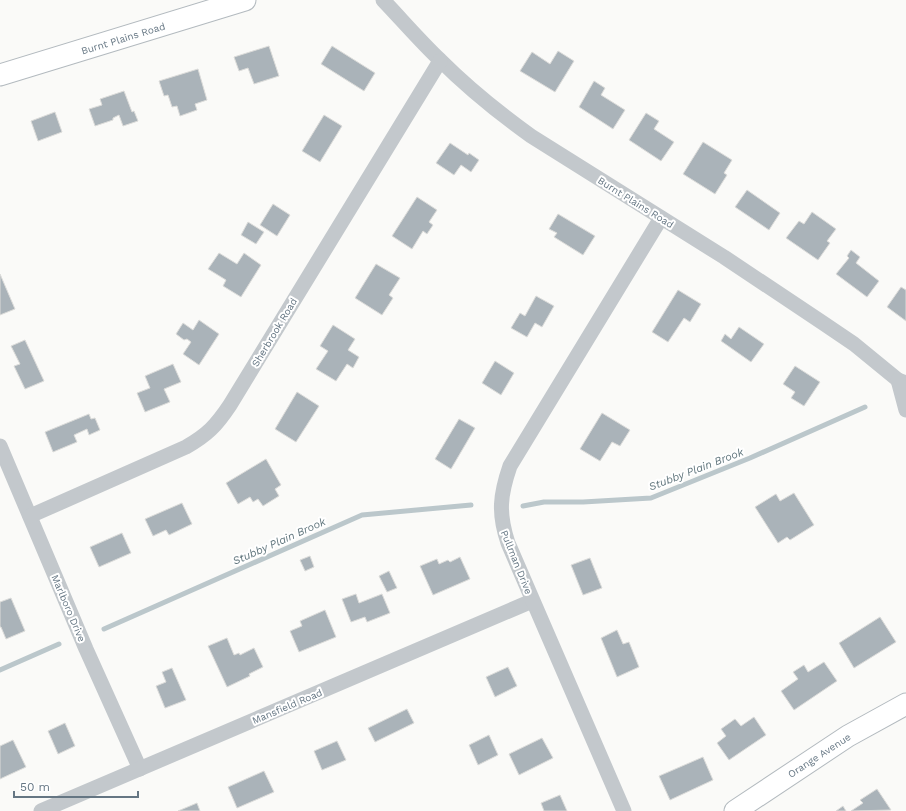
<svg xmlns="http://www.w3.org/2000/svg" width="906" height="811" font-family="'Work Sans',sans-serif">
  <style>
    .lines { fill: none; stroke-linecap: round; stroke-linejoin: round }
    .stream { stroke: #bbc7cb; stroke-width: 5 }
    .building { fill: #aab3b9; stroke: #dcdcda }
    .secondary-casing { stroke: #b3babf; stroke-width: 23 }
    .street { stroke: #c3c8cc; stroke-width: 15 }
    .secondary { stroke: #fff; stroke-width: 21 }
    .labels { text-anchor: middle; stroke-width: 4; stroke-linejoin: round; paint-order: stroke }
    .street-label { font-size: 10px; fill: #657683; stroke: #fff }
    .water-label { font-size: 11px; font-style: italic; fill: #60757c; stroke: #fff }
  </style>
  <rect width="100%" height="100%" fill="#fafaf8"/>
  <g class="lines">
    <g class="stream">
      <path d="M523,506L544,502H583L651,498L750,458L865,407"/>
      <path d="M104,629L362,515L471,505"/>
      <path d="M0,670L59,644"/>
    </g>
  </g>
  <g class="building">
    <path d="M269,46L279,76L254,84L248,68L239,71L234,57Z"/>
    <path d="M332,46L375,73L364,91L321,64Z"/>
    <path d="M558,51L574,61L555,92L520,71L532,52L550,64Z"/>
    <path d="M198,69L207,100L195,104L197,110L180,116L177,106L172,107L168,95L164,96L159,81Z"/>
    <path d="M594,81L605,88L601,95L625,110L613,129L579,107Z"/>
    <path d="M124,91L132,112L134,111L138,121L123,126L119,115L113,118V120L95,126L89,109L102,105L100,99Z"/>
    <path d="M55,112L62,132L38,141L31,121Z"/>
    <path d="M646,113L659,121L654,129L674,142L661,161L629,140Z"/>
    <path d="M324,115L342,126L320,162L302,151Z"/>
    <path d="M703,142L732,160L724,173L727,175L715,194L683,174Z"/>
    <path d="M450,143L468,155L469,153L479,160L471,172L461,165L454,175L436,163Z"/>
    <path d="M747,190L780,213L769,230L735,207Z"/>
    <path d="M417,197L437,210L429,222L433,225L427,234L423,231L412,249L392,236Z"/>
    <path d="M273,204L290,215L277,236L260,225Z"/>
    <path d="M812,212L836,229L827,241L830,243L818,260L786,238L799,221L804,224Z"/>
    <path d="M558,214L595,236L583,255L554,237L557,233L549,229Z"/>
    <path d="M248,222L264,232L256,244L241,235Z"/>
    <path d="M851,250L860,257L856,263L879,281L867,297L836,274L849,258L847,256Z"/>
    <path d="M219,253L237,264L244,253L261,265L241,297L223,286L226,280L208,269Z"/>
    <path d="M376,264L400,278L389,295L393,298L382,315L355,298Z"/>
    <path d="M0,274L15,309L0,315Z"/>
    <path d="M901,287L906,290V321L887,307Z"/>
    <path d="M678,290L701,304L690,322L684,318L668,342L652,332Z"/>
    <path d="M536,296L554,306L542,327L535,323L527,337L511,328L520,313L525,316Z"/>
    <path d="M199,320L219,334L199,365L183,354L191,342L187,339L184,340L176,334L183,323L193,330Z"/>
    <path d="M333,325L355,339L348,350L359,357L353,368L347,364L336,381L316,369L328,351L320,346Z"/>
    <path d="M739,327L764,344L751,362L721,341L725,334L731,339Z"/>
    <path d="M25,340L44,381L25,389L14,366L20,364L11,346Z"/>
    <path d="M495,361L514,373L501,395L482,383Z"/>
    <path d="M173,364L181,382L164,389L170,402L145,412L137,393L150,388L145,376Z"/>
    <path d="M795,366L820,382L804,406L791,398L795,392L783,384Z"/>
    <path d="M297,392L319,406L296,442L275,429Z"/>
    <path d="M602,413L630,430L620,446L612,442L600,461L580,449Z"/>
    <path d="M89,414L91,419L95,418L100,430L89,435L87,429L74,435L77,442L53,452L45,432Z"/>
    <path d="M459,419L475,428L451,469L435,459Z"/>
    <path d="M266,459L281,485L275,489L279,496L263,506L258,499L253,502L250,497L238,504L226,483Z"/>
    <path d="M794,493L814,525L790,540L787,537L778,543L755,507L776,494L780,501Z"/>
    <path d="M182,503L192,524L169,535L166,530L153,536L145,519Z"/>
    <path d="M122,533L131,553L99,567L90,547Z"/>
    <path d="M310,556L314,567L305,571L300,560Z"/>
    <path d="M460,557L470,579L433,595L420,566L437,559L439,564L448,560L450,562Z"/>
    <path d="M590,558L602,588L583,595L571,565Z"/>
    <path d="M389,571L397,588L387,592L379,576Z"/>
    <path d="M356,594L359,603L382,594L390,613L367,622L365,617L351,622L342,599Z"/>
    <path d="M11,598L25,631L6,639L1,627H0V602Z"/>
    <path d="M325,610L336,637L299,652L290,631L302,626L300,621Z"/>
    <path d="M880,617L896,642L854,668L839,643Z"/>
    <path d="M617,630L623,644L629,642L639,667L617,677L601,638Z"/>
    <path d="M227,638L234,655L239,653L240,655L254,648L263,667L249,674L250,676L227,687L208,646Z"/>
    <path d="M824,662L837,681L794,710L781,691L798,679L793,672L804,665L808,672Z"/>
    <path d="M508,667L517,686L495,697L486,677Z"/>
    <path d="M172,668L186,700L165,708L156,686L166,682L162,672Z"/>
    <path d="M407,709L414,723L375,742L368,728Z"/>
    <path d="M754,717L766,735L729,760L717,743L726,736L721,729L735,719L741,726Z"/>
    <path d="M65,723L75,746L58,754L48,731Z"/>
    <path d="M489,735L498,755L478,765L469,745Z"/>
    <path d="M542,738L553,758L519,775L509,754Z"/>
    <path d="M13,740L26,767L0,779V746Z"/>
    <path d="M337,741L346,760L322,770L314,751Z"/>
    <path d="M703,757L713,780L670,800L659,776Z"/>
    <path d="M264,771L274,792L237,808L228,787Z"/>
    <path d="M877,789L891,810L851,811L863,803L860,800Z"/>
    <path d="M560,795L567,811H544L541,803Z"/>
    <path d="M197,803L200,811H178Z"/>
    <path d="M843,806L846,811H836Z"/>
  </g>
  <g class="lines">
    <g class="secondary-casing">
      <g id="secondary">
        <path d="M0,75L245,0"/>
        <path d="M735,811L848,736L906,704"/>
      </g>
    </g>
    <g class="street">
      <path d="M383,0C402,20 420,41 440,60C468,88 499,113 531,136L724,257L823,323L854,344L898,380L906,383"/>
      <path d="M898,380L906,410"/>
      <path d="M0,446L86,649L140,769"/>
      <path d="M30,516L186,447C207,435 216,426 230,405L440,61"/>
      <path d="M41,811L532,601"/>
      <path d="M624,811L508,543C498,513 500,495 510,466L661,218"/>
    </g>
    <use href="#secondary" class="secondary"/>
  </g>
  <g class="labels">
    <g class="street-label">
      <text transform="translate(123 38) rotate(-17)" y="4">Burnt Plains Road</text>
      <text transform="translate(636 202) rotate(32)" y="4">Burnt Plains Road</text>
      <text transform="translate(274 332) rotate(-59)" y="4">Sherbrook Road</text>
      <text transform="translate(517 562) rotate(68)" y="4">Pullman Drive</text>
      <text transform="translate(69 608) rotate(67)" y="4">Marlboro Drive</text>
      <text transform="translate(287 706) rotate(-23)" y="4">Mansfield Road</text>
      <text transform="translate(819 755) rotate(-33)" y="4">Orange Avenue</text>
    </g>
    <g class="water-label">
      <text transform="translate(696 469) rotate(-21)" y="4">Stubby Plain Brook</text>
      <text transform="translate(279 541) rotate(-24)" y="4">Stubby Plain Brook</text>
    </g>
  </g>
  <path d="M14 791v6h124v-6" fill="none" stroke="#657683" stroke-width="2"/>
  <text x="20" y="791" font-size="12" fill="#657683" stroke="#ffffff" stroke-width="3" paint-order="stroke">50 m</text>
</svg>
